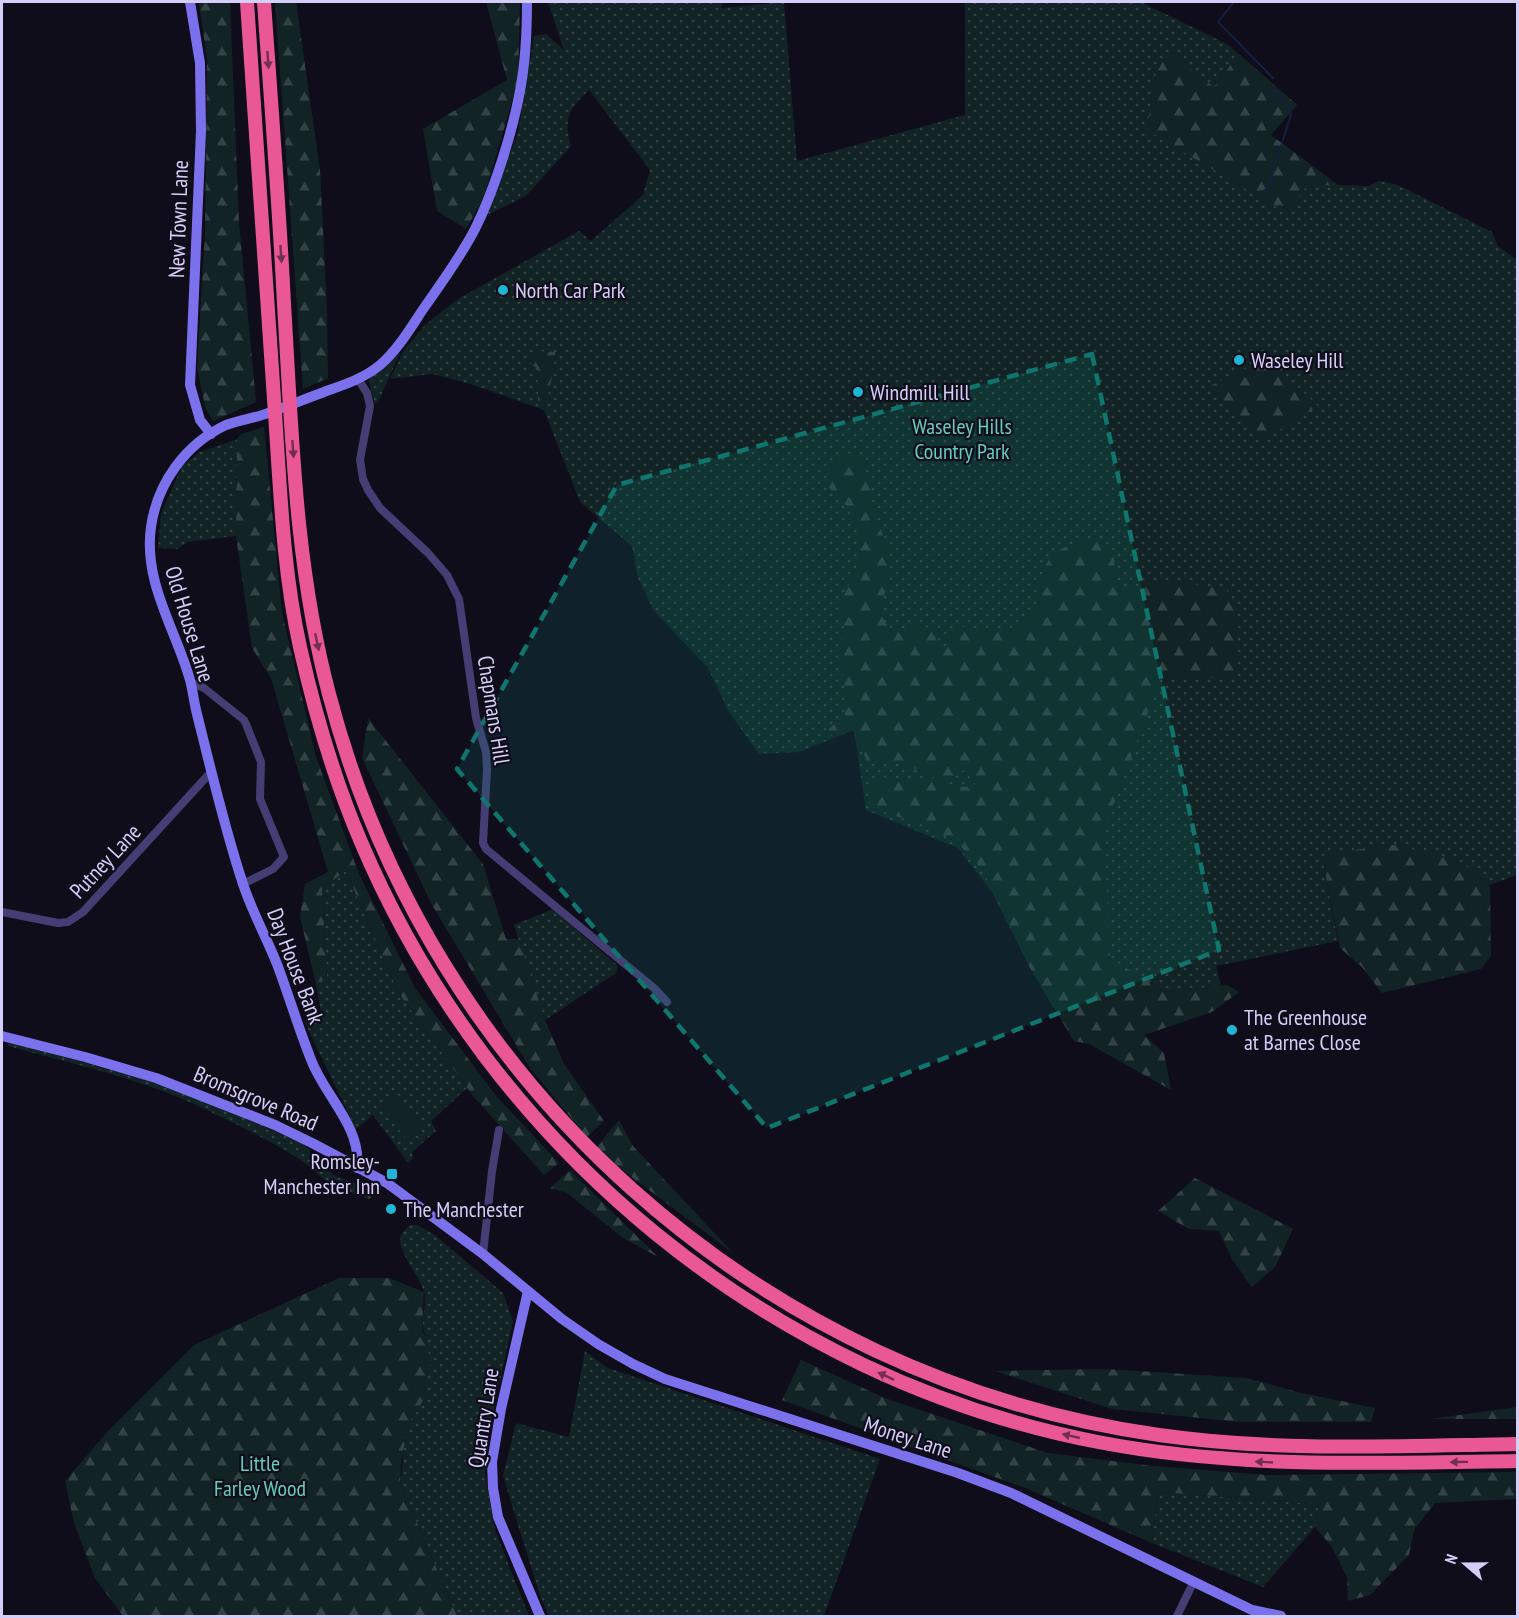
<svg xmlns="http://www.w3.org/2000/svg" width="1519" height="1618" font-family="'PT Sans Narrow',sans-serif">
  <style>
    .grass { fill: url(#grass-dots) }
    .forest { fill: url(#forest-firs) }
    .garden { fill: #112324 }
    .lines { fill: none; stroke-linecap: round; stroke-linejoin: round }
    .stream { stroke: #13213e; stroke-width: 2 }
    .street { stroke: #443e74; stroke-width: 8 }
    .secondary { stroke: #7c71ec; stroke-width: 10 }
    .highway { stroke: #e95894; stroke-width: 14 }
    .oneway { fill: #722f51 }
    .marked { fill: #0f766e; fill-opacity: 0.2; stroke: #0f766e; stroke-width: 4.5; stroke-dasharray: 12 8; stroke-linejoin: round }
    .poi-dot { fill: #1db7d5; stroke: #100d1b; stroke-width: 2 }
    .labels { text-anchor: middle; stroke-width: 4.5; stroke-linejoin: round; paint-order: stroke }
    .street-label { font-size: 22px; fill: #d5cef8; stroke: #100d1b }
    .poi-label { font-size: 22px; fill: #d5cef8; stroke: #100d1b; text-anchor: start }
    .park-label { font-size: 22px; fill: #64cdba; stroke: #100d1b }
  </style>
  <defs>
    <pattern id="grass-dots" width="8" height="8" patternUnits="userSpaceOnUse" patternTransform="scale(1.5)"><rect width="8" height="8" fill="#112324"/><path d="M2 2h.1M6 6h.1" fill="none" stroke="#334245" stroke-width="1.8" stroke-linecap="round"/></pattern>
    <pattern id="forest-firs" width="22" height="20" patternUnits="userSpaceOnUse" patternTransform="scale(1.5)"><rect width="22" height="20" fill="#112324"/><path d="M5 1l3.5 6h-7zM16 11l3.5 6h-7z" fill="#334245"/></pattern>
  </defs>
  <rect width="100%" height="100%" fill="#100d1b"/>
  <g class="grass">
    <path d="M548,2H723L721,8L784,2L797,161L965,115V2H1141L1227,44L1297,105L1270,135L1338,185L1368,186L1380,181L1398,185L1492,232L1498,246L1517,260V875L1490,885L1458,860L1322,856L1338,941L1216,966L1221,986L1165,992L1110,958L1074,1041L1029,966L992,892L958,848L866,810L854,730L799,752L759,754L729,712L708,668L654,611L638,578L632,546L580,502L544,410L470,384L433,374L390,379L404,350L426,324L458,299L579,231L591,241L643,195L650,170L589,90C569,109 563,119 571,146L526,196L487,215L518,132L534,36L546,34L564,50Z"/>
    <path d="M400,353L378,402L375,404C364,372 370,376 393,354Z"/>
    <path d="M237,439L236,536L188,542L177,549L158,548L161,514L182,466L200,452Z"/>
    <path d="M346,871L398,992L467,1088L431,1121L436,1131L412,1152L413,1158L408,1163L373,1115L356,1129L305,1023L322,1019L316,984L327,976L322,888Z"/>
    <path d="M553,909L618,966L616,973L545,1020L514,925Z"/>
    <path d="M9,1042L154,1082L240,1116L302,1143L333,1175L365,1187L375,1193L369,1200C357,1193 344,1190 331,1184C321,1178 312,1168 302,1161C272,1141 237,1125 205,1109C143,1079 74,1064 8,1046Z"/>
    <path d="M410,1225H417L435,1235L503,1293L513,1321L485,1450V1474L495,1530L529,1616H457L400,1483L405,1441L409,1423L415,1413L427,1338C417,1324 428,1308 424,1292C421,1278 401,1256 400,1241C400,1234 405,1229 410,1225Z"/>
    <path d="M585,1351L608,1368L880,1459L824,1616H549L540,1596L503,1476L516,1423L569,1437Z"/>
    <path d="M1158,1492L1319,1504L1315,1527L1263,1587L1152,1543Z"/>
  </g>
  <g class="forest">
    <path d="M199,2H230L239,222L256,402L213,421L205,407L197,366L205,234L207,60Z"/>
    <path d="M275,2H296L320,170L327,311L328,378L303,389Z"/>
    <path d="M486,2H520L518,81L484,197L466,229L437,211L423,129L507,80Z"/>
    <path d="M1168,52L1214,87L1239,54L1297,105L1271,135L1338,185L1307,186L1286,213L1148,131L1152,81Z"/>
    <path d="M536,351L555,352L554,368L546,403L538,401V369L529,362L533,353Z"/>
    <path d="M1267,358L1318,406L1263,440L1206,388Z"/>
    <path d="M264,427L282,613L316,757L359,874L415,988L497,1097L559,1163L544,1175L473,1096L398,992L346,871L322,888L327,977L316,984L300,917L305,884L328,872L271,678L252,648L236,536L237,439L241,434Z"/>
    <path d="M847,452L859,460L871,479L870,491L876,518L890,553L887,584L880,612L888,627L894,632L915,626L933,628L942,652L957,626L985,629H1012L1034,616C1038,598 1039,568 1054,554C1062,546 1086,540 1098,537L1114,551L1115,589L1177,580L1193,584L1226,588L1238,617L1237,678L1161,677L1104,830L1110,958L1165,992L1227,985L1239,992L1212,1012L1144,1035L1164,1053L1171,1090L1089,1044L1074,1041L1029,966L1002,908L982,870L960,845L929,827L884,812L871,802L870,791L877,783L888,776L907,780L934,781L963,787L977,786L964,770L950,779L930,777L918,770L901,764L868,763L853,730L837,735L823,736L832,726L845,717L844,684L838,656V644L847,633C826,599 865,576 860,541C857,526 849,508 839,496C837,493 833,493 831,490C820,476 837,460 847,452Z"/>
    <path d="M368,718L483,864L506,939H519L545,1020L564,1064L604,1121L587,1137L530,1068L432,905L362,758Z"/>
    <path d="M1389,844L1458,860L1490,885L1491,956L1481,969L1382,993L1362,967L1340,948L1322,856Z"/>
    <path d="M619,1120L633,1146L733,1253L621,1169L596,1148Z"/>
    <path d="M570,1170L658,1257L623,1238L567,1193L550,1188Z"/>
    <path d="M1195,1178L1293,1229L1275,1267L1252,1287L1232,1259L1219,1231L1189,1229L1158,1211Z"/>
    <path d="M339,1278H389L424,1292L422,1331L427,1338L430,1364L424,1399L409,1423L401,1462L400,1483L457,1616H123L95,1578L74,1523L65,1481L109,1430L194,1345Z"/>
    <path d="M801,1360L885,1398L1048,1453L1153,1466L1267,1475L1517,1472V1499L1435,1503L1414,1530L1409,1555L1370,1595L1348,1601L1347,1577L1332,1547L1315,1527L1319,1504L1158,1492L1152,1543L1025,1488L782,1400Z"/>
    <path d="M1106,1369L1246,1378L1302,1393L1375,1408L1371,1422H1240L1112,1409L995,1371Z"/>
    <path d="M1517,1407V1419H1430Z"/>
  </g>
  <path class="garden" d="M399,1095L423,1129L407,1141L383,1106Z"/>
  <g class="lines">
    <g class="stream">
      <path d="M1234,2L1218,22L1273,78"/>
      <path d="M1261,192L1270,188L1271,177L1291,115L1287,105L1270,87"/>
    </g>
    <g class="street">
      <path d="M358,379L367,393L370,406L360,460L363,479L368,490L380,508L428,553L447,575L459,599L476,718L486,752L487,770L483,843L486,849L654,988L667,1002"/>
      <path d="M190,682L204,688L244,720L246,724L261,762L260,799L284,857L273,869L243,884"/>
      <path d="M2,912L58,923L68,922L83,912L211,772"/>
      <path d="M483,1254L492,1171L499,1130"/>
      <path d="M1177,1616L1194,1581"/>
    </g>
    <g class="secondary">
      <path d="M190,2L200,63L201,131L190,385L200,420L211,434"/>
      <path d="M2,1036L85,1057L156,1078L275,1125L314,1144L387,1183L483,1254L562,1319L598,1344L633,1364L665,1379L958,1473L1011,1493L1252,1610L1281,1616"/>
      <path d="M357,1168C362,1128 326,1097 312,1062C299,1030 289,996 277,964C266,936 251,910 242,881C224,826 211,770 197,714C194,703 193,691 190,680C176,630 143,582 151,527C157,484 185,444 226,425C236,421 248,419 259,416C281,409 302,400 324,392C343,385 363,379 380,365C399,349 412,325 426,305C443,281 461,256 475,229C494,191 512,134 520,91C525,65 527,28 527,2"/>
      <path d="M528,1291L501,1409L492,1462L493,1488L498,1517L540,1616"/>
    </g>
    <g class="highway">
      <path d="M247,2C256,134 264,266 274,399C280,481 282,566 300,647C315,714 334,779 361,842C491,1149 771,1379 1098,1442C1237,1469 1377,1463 1518,1461"/>
      <path d="M264,2C271,102 279,203 284,304C292,434 295,567 329,694C430,1083 760,1379 1159,1435C1277,1452 1398,1446 1518,1444"/>
    </g>
  </g>
  <defs><path id="oneway-solid" d="M-6-.8H1V-3.2L6.5 0L1 3.2V.8H-6Z" transform="scale(1.5)"/></defs>
  <g class="oneway">
    <use href="#oneway-solid" transform="translate(268 60) rotate(86)"/>
    <use href="#oneway-solid" transform="translate(281 254) rotate(86)"/>
    <use href="#oneway-solid" transform="translate(293 449) rotate(86)"/>
    <use href="#oneway-solid" transform="translate(317 642) rotate(78)"/>
    <use href="#oneway-solid" transform="translate(886 1376) rotate(-155)"/>
    <use href="#oneway-solid" transform="translate(1071 1436) rotate(-167)"/>
    <use href="#oneway-solid" transform="translate(1264 1462) rotate(-177)"/>
    <use href="#oneway-solid" transform="translate(1459 1462) rotate(179)"/>
  </g>
  <path class="marked" d="M1092,354L1219,950L767,1128L457,769L617,485Z"/>
  <g class="poi-dot">
    <circle cx="503" cy="290" r="6"/>
    <circle cx="1239" cy="360" r="6"/>
    <circle cx="858" cy="392" r="6"/>
    <circle cx="1232" cy="1030" r="6"/>
    <rect x="386" y="1168" width="12" height="12" rx="3"/>
    <circle cx="391" cy="1209" r="6"/>
  </g>
  <g class="labels">
    <g class="street-label">
      <text transform="translate(178 219) rotate(-88)" y="8">New Town Lane</text>
      <text transform="translate(190 624) rotate(73)" y="8">Old House Lane</text>
      <text transform="translate(494 710) rotate(81)" y="8">Chapmans Hill</text>
      <text transform="translate(105 861) rotate(-47)" y="8">Putney Lane</text>
      <text transform="translate(296 966) rotate(69)" y="8">Day House Bank</text>
      <text transform="translate(256 1098) rotate(23)" y="8">Bromsgrove Road</text>
      <text transform="translate(483 1418) rotate(-81)" y="8">Quantry Lane</text>
      <text transform="translate(908 1437) rotate(18)" y="8">Money Lane</text>
    </g>
    <g class="poi-label">
      <text x="515" y="298">North Car Park</text>
      <text x="1251" y="368">Waseley Hill</text>
      <text x="870" y="400">Windmill Hill</text>
      <text x="1244" y="1025">The Greenhouse<tspan x="1244" dy="25">at Barnes Close</tspan></text>
      <text x="380" y="1169" text-anchor="end">Romsley-<tspan x="380" dy="25">Manchester Inn</tspan></text>
      <text x="403" y="1217">The Manchester</text>
    </g>
    <g class="park-label">
      <text x="962" y="434">Waseley Hills<tspan x="962" dy="25">Country Park</tspan></text>
      <text x="260" y="1471">Little<tspan x="260" dy="25">Farley Wood</tspan></text>
    </g>
  </g>
  <rect width="1519" height="1618" fill="none" stroke="#d5cef8" stroke-width="6"/>
  <g transform="translate(1465 1564) rotate(290)" stroke="#100d1b" stroke-width="4.5" paint-order="stroke">
  <path d="M0-4.5L10 22L0 15L-10 22Z" fill="#d5cef8"/>
  <text y="-9" font-size="16" font-weight="bold" text-anchor="middle" fill="#d5cef8">N</text>
  </g>
</svg>
